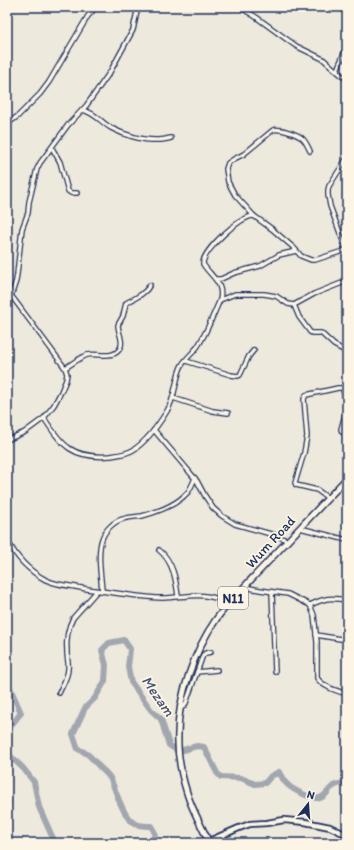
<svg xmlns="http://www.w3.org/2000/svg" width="354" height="850" font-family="Itim,sans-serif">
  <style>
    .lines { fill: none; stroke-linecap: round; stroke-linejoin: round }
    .river { stroke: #a2a7af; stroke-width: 6 }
    .minor-casing { stroke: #1b2f5e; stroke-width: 6 }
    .major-casing { stroke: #1b2f5e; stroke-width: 8 }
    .highway-casing { stroke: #1b2f5e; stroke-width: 8 }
    .minor { stroke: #fcf5e5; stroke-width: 3.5 }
    .major { stroke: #fcf5e5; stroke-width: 4.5 }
    .highway { stroke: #fcf5e5; stroke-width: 5 }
    .labels { text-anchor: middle; stroke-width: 3.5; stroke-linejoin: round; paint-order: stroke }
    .shield { fill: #fcf5e5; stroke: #5e6a86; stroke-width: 1 }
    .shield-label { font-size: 13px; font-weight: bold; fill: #1b2f5e }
    .street-label { font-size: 14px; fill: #1b2f5e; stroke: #fcf5e5 }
    .water-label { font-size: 15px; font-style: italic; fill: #445376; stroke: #fcf5e5 }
  </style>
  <rect width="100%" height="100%" fill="#eee9dd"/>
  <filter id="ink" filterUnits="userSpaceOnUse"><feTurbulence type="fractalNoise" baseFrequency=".025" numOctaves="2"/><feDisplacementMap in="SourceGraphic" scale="8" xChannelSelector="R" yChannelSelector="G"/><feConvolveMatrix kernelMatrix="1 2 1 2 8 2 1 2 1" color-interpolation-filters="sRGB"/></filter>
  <g filter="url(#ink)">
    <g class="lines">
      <g class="river">
        <path d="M7,681L21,713L9,728H7"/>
        <path d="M7,753L23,768L34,782L39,807L55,843"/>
        <path d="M152,843L155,833L151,826C144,826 136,826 130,820C121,811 116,790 110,778C107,773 101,769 97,764C91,757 88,753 78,749L73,734L85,708L95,698L105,681L106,665L102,650L109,643L124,640L130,649L128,667L131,682L151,710L161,719L169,745L175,749L183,750L197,746L204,747L217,773L221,777L241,778L255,784L265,783L271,776L279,772C281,776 284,782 288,785C293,790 313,800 320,798C327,796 327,791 332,787C336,784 342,783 347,783"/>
      </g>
      <g class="minor-casing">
        <g id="minor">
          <path d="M240,7L256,17L296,46L323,59L347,80"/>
          <path d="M337,70L347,46"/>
          <path d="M82,110C94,112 101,122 111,128C124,135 144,141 159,140C163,140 167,139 171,138"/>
          <path d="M7,124L18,116L40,94L49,82L88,16L96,7"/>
          <path d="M52,148L60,162L68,191L71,193H77"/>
          <path d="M310,151C308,147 306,142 303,139C298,134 279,128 273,130L244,154L234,159L228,163L226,169L228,182L235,195L254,216L272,229L294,248L301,256L311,260H315L346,250"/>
          <path d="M347,252L330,206L328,195V190L329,186L347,158"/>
          <path d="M216,279H221L234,273L260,266L279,255L296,251"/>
          <path d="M7,292L13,298L65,368L67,374L66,380L61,392L54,405L44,418L25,432L7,440"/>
          <path d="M11,296L16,281L17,274L22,229L28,213L29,202L37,169L40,163L68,125L86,106L110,72L133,30L138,7"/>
          <path d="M220,300L235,294H264L276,296L288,304L294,305L314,294L347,281"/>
          <path d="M294,305L299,317L310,332L312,333H321L334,345L347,352"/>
          <path d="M186,361L231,375L238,376L240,375L249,356L254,350"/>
          <path d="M65,368C72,364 79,358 87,355C96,352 116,361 121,346C123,339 118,332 118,325L123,316L126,303C135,298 145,294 150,285"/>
          <path d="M347,384L343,389L346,403L345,415L341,429L342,432L347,435"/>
          <path d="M173,398L213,411L228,413"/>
          <path d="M44,418C62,446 73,459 110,456C117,455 127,454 133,450C146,442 159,424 167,411C176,397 175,378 182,365C186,358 193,353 198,346C207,332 213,315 220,300C224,282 211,277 203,264C202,251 241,215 254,216"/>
          <path d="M154,430L187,469L197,481L205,496L213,508L222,516L235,524L278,536L288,541"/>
          <path d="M328,498L317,490L296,485L295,483L304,453L307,436L304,399L306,395L338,388H344"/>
          <path d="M300,528L347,540"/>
          <path d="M7,539C15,556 29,571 46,580C53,583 62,585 70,586C85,589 100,591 115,593C131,595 147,598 163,598C188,597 206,590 228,604"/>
          <path d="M159,550C173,561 176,580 178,596"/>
          <path d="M244,587L260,590L288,594L310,605L314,615L317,642V678C323,687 337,691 347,694"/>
          <path d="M102,591C101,576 97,553 102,539C105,530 114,521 123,519C129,517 136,517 142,516C157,512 178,504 188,492C191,488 193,483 195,478"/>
          <path d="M272,592L275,672"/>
          <path d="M310,605C325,598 330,597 347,600"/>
          <path d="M316,635L347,640"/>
          <path d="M197,672L217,670"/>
          <path d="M59,693C62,686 68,677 68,669C69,664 67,658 67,653C66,641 67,629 73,618L97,591"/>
          <path d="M181,708L184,706L186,703L203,655L206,653L211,652"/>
          <path d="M7,803L8,802"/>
        </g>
      </g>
      <g class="major-casing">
        <path id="major" d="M209,841L239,828L250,824L267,823L284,820L305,822L330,827L347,835"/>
      </g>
      <g class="highway-casing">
        <path id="highway" d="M209,843C202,826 192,810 187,793C181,774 177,753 178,733C178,696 195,650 215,621C219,615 224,609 228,604L347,478"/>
      </g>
      <use href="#minor" class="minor"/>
      <use href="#major" class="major"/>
      <use href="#highway" class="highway"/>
    </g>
  </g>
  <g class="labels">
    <rect class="shield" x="218" y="587" width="30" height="22" rx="3"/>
    <g class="shield-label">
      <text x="233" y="603">N11</text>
    </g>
    <g class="street-label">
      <text transform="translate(270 542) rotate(-47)" y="5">Wum Road</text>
    </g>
    <g class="water-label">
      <text transform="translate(158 696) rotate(55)" y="5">Mezam</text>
    </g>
  </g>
  <rect width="354" height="850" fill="none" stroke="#fcf5e5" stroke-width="24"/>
  <rect x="12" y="12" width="330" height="826" fill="none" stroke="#1b2f5e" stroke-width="1.5" filter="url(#ink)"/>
  <g transform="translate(308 804) rotate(17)" stroke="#fcf5e5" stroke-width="3" paint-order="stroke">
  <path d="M0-3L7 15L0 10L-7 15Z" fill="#1b2f5e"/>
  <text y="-6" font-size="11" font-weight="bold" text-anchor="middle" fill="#1b2f5e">N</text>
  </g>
</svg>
